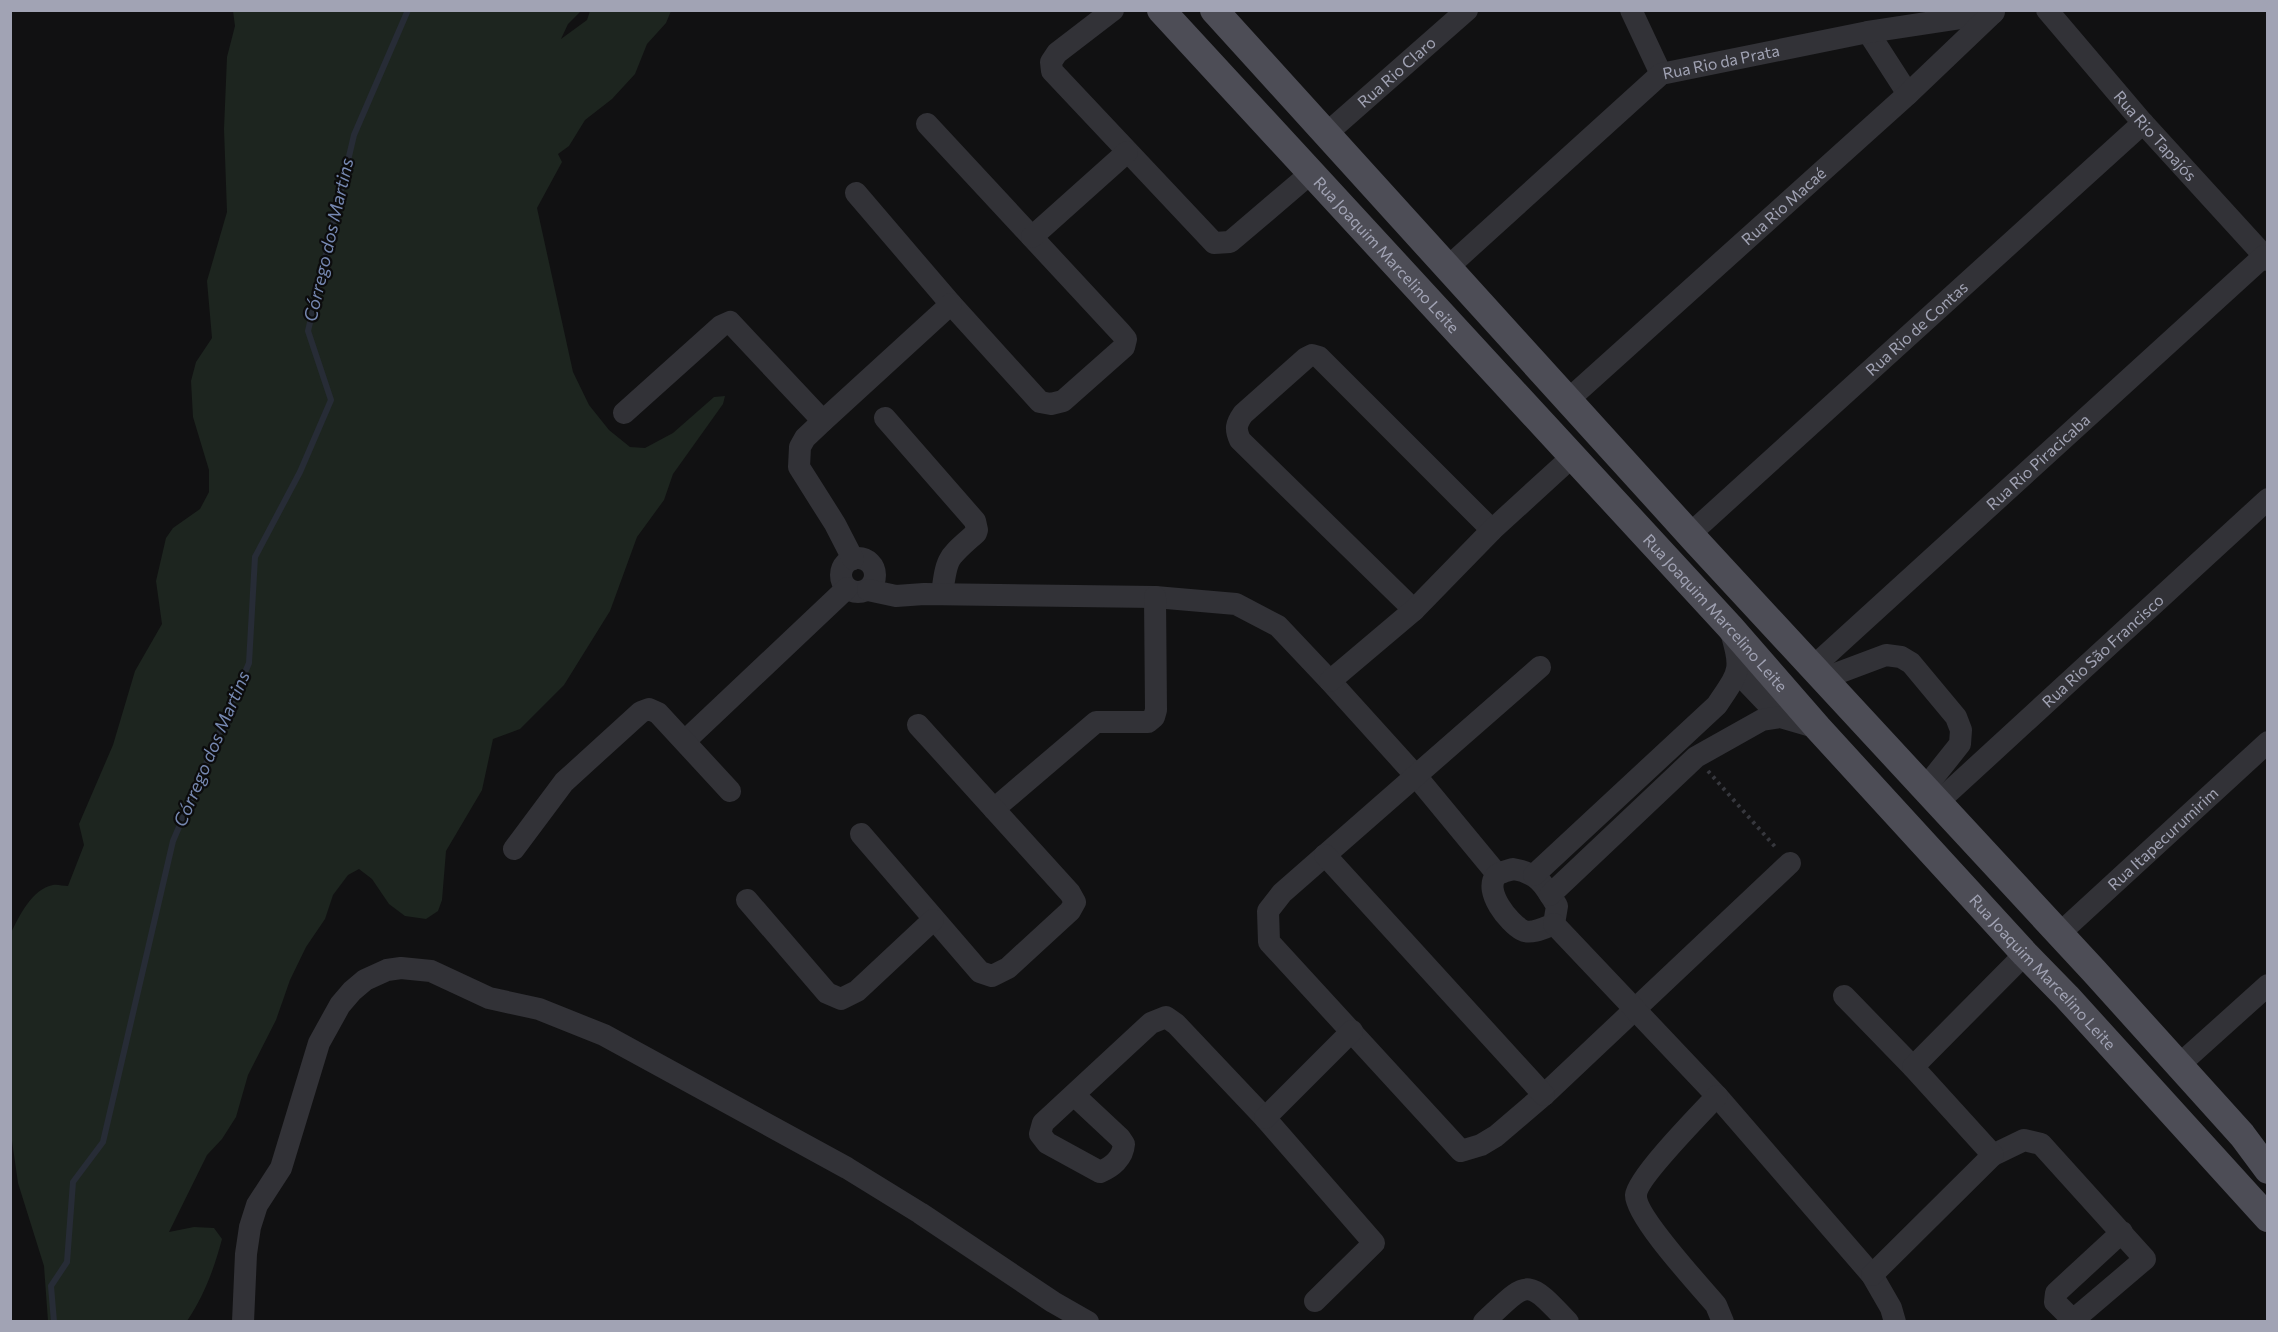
<svg xmlns="http://www.w3.org/2000/svg" width="2278" height="1332" font-family="Commissioner,sans-serif">
  <style>
    .green { fill: #1d251f }
    .lines { fill: none; stroke-linecap: round; stroke-linejoin: round }
    .stream { stroke: #272c36; stroke-width: 6 }
    .path { stroke: #37383e; stroke-width: 4; stroke-dasharray: 3 4.5; stroke-linecap: butt }
    .minor { stroke: #323237; stroke-width: 22 }
    .major { stroke: #4d4d56; stroke-width: 28 }
    .labels { text-anchor: middle; stroke-width: 4.5; stroke-linejoin: round; paint-order: stroke }
    .street-label { font-size: 16px; fill: #a1a3b4; stroke: #0c0c0d }
    .water-label { font-size: 18px; font-style: italic; fill: #7688b1; stroke: #0c0c0d }
  </style>
  <rect width="100%" height="100%" fill="#111112"/>
  <path class="green" d="M233,11H581L568,24L561,39L587,20L590,11H671L666,23L647,44L635,74L612,99L585,120L569,146L558,154L562,162L537,208L573,372L589,405L609,430L630,447L645,448L673,433L714,397L725,396L723,404L673,474L664,500L637,537L610,611L564,685L520,729L493,739L482,790L446,851L442,900L438,911L426,919L405,916L389,904L372,879L359,869L348,875L333,895L325,919L306,947L290,980L276,1020L248,1075L236,1117L222,1139L207,1155L169,1232L194,1227L214,1228L222,1239C214,1269 204,1296 187,1321H48L44,1266L18,1183L11,1134V933C19,916 32,889 53,885C57,884 63,886 68,886L84,845L79,824L113,745L135,671L162,624L156,581L166,538L173,528L200,509L209,492V470L193,417L191,381L196,362L212,338L207,281L227,212L224,129L227,57L235,26Z"/>
  <g class="lines">
    <path class="stream" d="M54,1322L51,1286L67,1262L73,1182L103,1142L173,841L249,663L255,557L300,472L331,400L308,331L354,135L408,10"/>
    <path class="path" d="M1708,771L1777,849"/>
    <g class="minor">
      <path d="M1113,10L1057,53L1051,62L1052,71L1214,243L1230,242L1311,173"/>
      <path d="M1631,10L1661,74"/>
      <path id="s1" d="M2047,10L2143,123L2268,260"/>
      <path d="M1868,32L1908,94"/>
      <path id="s2" d="M1326,134L1467,10"/>
      <path d="M856,193L951,304L1040,402L1051,404L1063,401L1124,347L1126,339L1121,333L927,124"/>
      <path d="M1032,237L1127,152"/>
      <path id="s3" d="M1447,268L1661,74L1868,32L1993,13"/>
      <path id="s4" d="M1568,400L1908,94L1994,12"/>
      <path d="M624,413L721,326L730,322L823,421"/>
      <path d="M885,418L975,521L977,530L976,533C947,559 947,556 942,594"/>
      <path id="s5" d="M1690,534L2143,123"/>
      <circle cx="858" cy="575" r="17"/>
      <path d="M853,559L835,524L799,467L800,447L805,438L823,421L951,304"/>
      <path d="M868,590L896,596L924,594L1155,597L1236,604L1278,626L1330,681L1416,776L1497,874"/>
      <path d="M1414,610L1240,440C1235,429 1236,424 1243,414L1306,358L1312,355L1319,357L1492,530"/>
      <path d="M1540,667L1282,893L1268,911L1269,942L1461,1151L1481,1145L1496,1136L1544,1095L1790,863"/>
      <path id="s6" d="M1812,668L2264,256"/>
      <path d="M1738,673L1780,717"/>
      <path d="M1822,679L1886,655L1901,657L1911,663L1956,717L1961,730L1960,744L1925,788"/>
      <path d="M1330,681L1414,610L1492,530L1573,456"/>
      <path d="M685,741L847,588"/>
      <path id="s7" d="M1937,803L2268,499"/>
      <path d="M994,809L1096,722H1148L1154,717L1156,710L1155,597"/>
      <path d="M861,834L980,972L992,976L1008,968L1070,911L1075,902L1070,893L918,725"/>
      <path d="M514,849L564,782L641,712L649,709L658,713L730,791"/>
      <path d="M1325,855L1544,1095"/>
      <path d="M1513,869C1538,873 1544,884 1557,906L1554,924C1546,927 1531,935 1522,930C1509,923 1483,891 1496,876C1500,872 1507,871 1513,869Z"/>
      <path d="M1534,875L1717,705C1741,669 1742,671 1730,628"/>
      <path d="M1550,895L1696,757L1762,720L1780,717L1818,728"/>
      <path d="M747,900L827,993L841,999L857,991L933,920"/>
      <path d="M1554,924L1717,1096L1872,1275L1891,1308L1895,1322"/>
      <path id="s8" d="M2059,934L2268,742"/>
      <path d="M1844,996L1913,1067"/>
      <path d="M2179,1065L2268,985"/>
      <path d="M1074,1095L1120,1138L1124,1144C1123,1158 1112,1167 1100,1172L1047,1143L1040,1134L1043,1123L1151,1023L1166,1017L1176,1024L1265,1118L1374,1243L1315,1301"/>
      <path d="M1717,1096C1702,1112 1637,1178 1636,1195C1635,1216 1700,1286 1716,1305L1723,1322"/>
      <path d="M1265,1118L1352,1031"/>
      <path d="M1993,1155L2024,1140L2041,1144L2145,1259L2078,1316L2070,1317L2055,1302L2056,1293L2122,1232"/>
      <path d="M1872,1275L1993,1155L1913,1067L2025,954"/>
      <path d="M243,1322L246,1254L250,1227L257,1205L281,1168L319,1043L340,1005L352,991L365,980L387,970L401,968L431,971L489,998L539,1009L604,1035L847,1168L920,1213L1053,1302L1088,1322"/>
      <path d="M1484,1322C1528,1281 1525,1276 1568,1322"/>
    </g>
    <g class="major">
      <path id="s9" d="M1161,10L1730,627L1818,728L2025,954L2067,997L2268,1218"/>
      <path d="M1214,10L1695,540L2094,971L2242,1135L2268,1170"/>
    </g>
  </g>
  <g class="labels">
    <g class="street-label">
      <text dy="6" stroke="none"><textPath href="#s3" startOffset="350">Rua Rio da Prata</textPath></text>
      <text dy="6" stroke="none"><textPath href="#s2" startOffset="94">Rua Rio Claro</textPath></text>
      <text dy="6" stroke="none"><textPath href="#s1" startOffset="166">Rua Rio Tapajós</textPath></text>
      <text dy="6" stroke="none"><textPath href="#s4" startOffset="290">Rua Rio Macaé</textPath></text>
      <text dy="6" stroke="none"><textPath href="#s9" startOffset="333">Rua Joaquim Marcelino Leite</textPath></text>
      <text dy="6" stroke="none"><textPath href="#s5" startOffset="306">Rua Rio de Contas</textPath></text>
      <text dy="6" stroke="none"><textPath href="#s6" startOffset="306">Rua Rio Piracicaba</textPath></text>
      <text dy="6" stroke="none"><textPath href="#s9" startOffset="819">Rua Joaquim Marcelino Leite</textPath></text>
      <text dy="6" stroke="none"><textPath href="#s7" startOffset="225">Rua Rio São Francisco</textPath></text>
      <text dy="6" stroke="none"><textPath href="#s8" startOffset="141">Rua Itapecurumirim</textPath></text>
      <text dy="6" stroke="none"><textPath href="#s9" startOffset="1305">Rua Joaquim Marcelino Leite</textPath></text>
    </g>
    <g class="water-label">
      <text transform="translate(329 240) rotate(-77)" y="6">Córrego dos Martins</text>
      <text transform="translate(212 749) rotate(-67)" y="6">Córrego dos Martins</text>
    </g>
  </g>
  <rect width="2278" height="1332" fill="none" stroke="#a1a3b4" stroke-width="24"/>
</svg>
